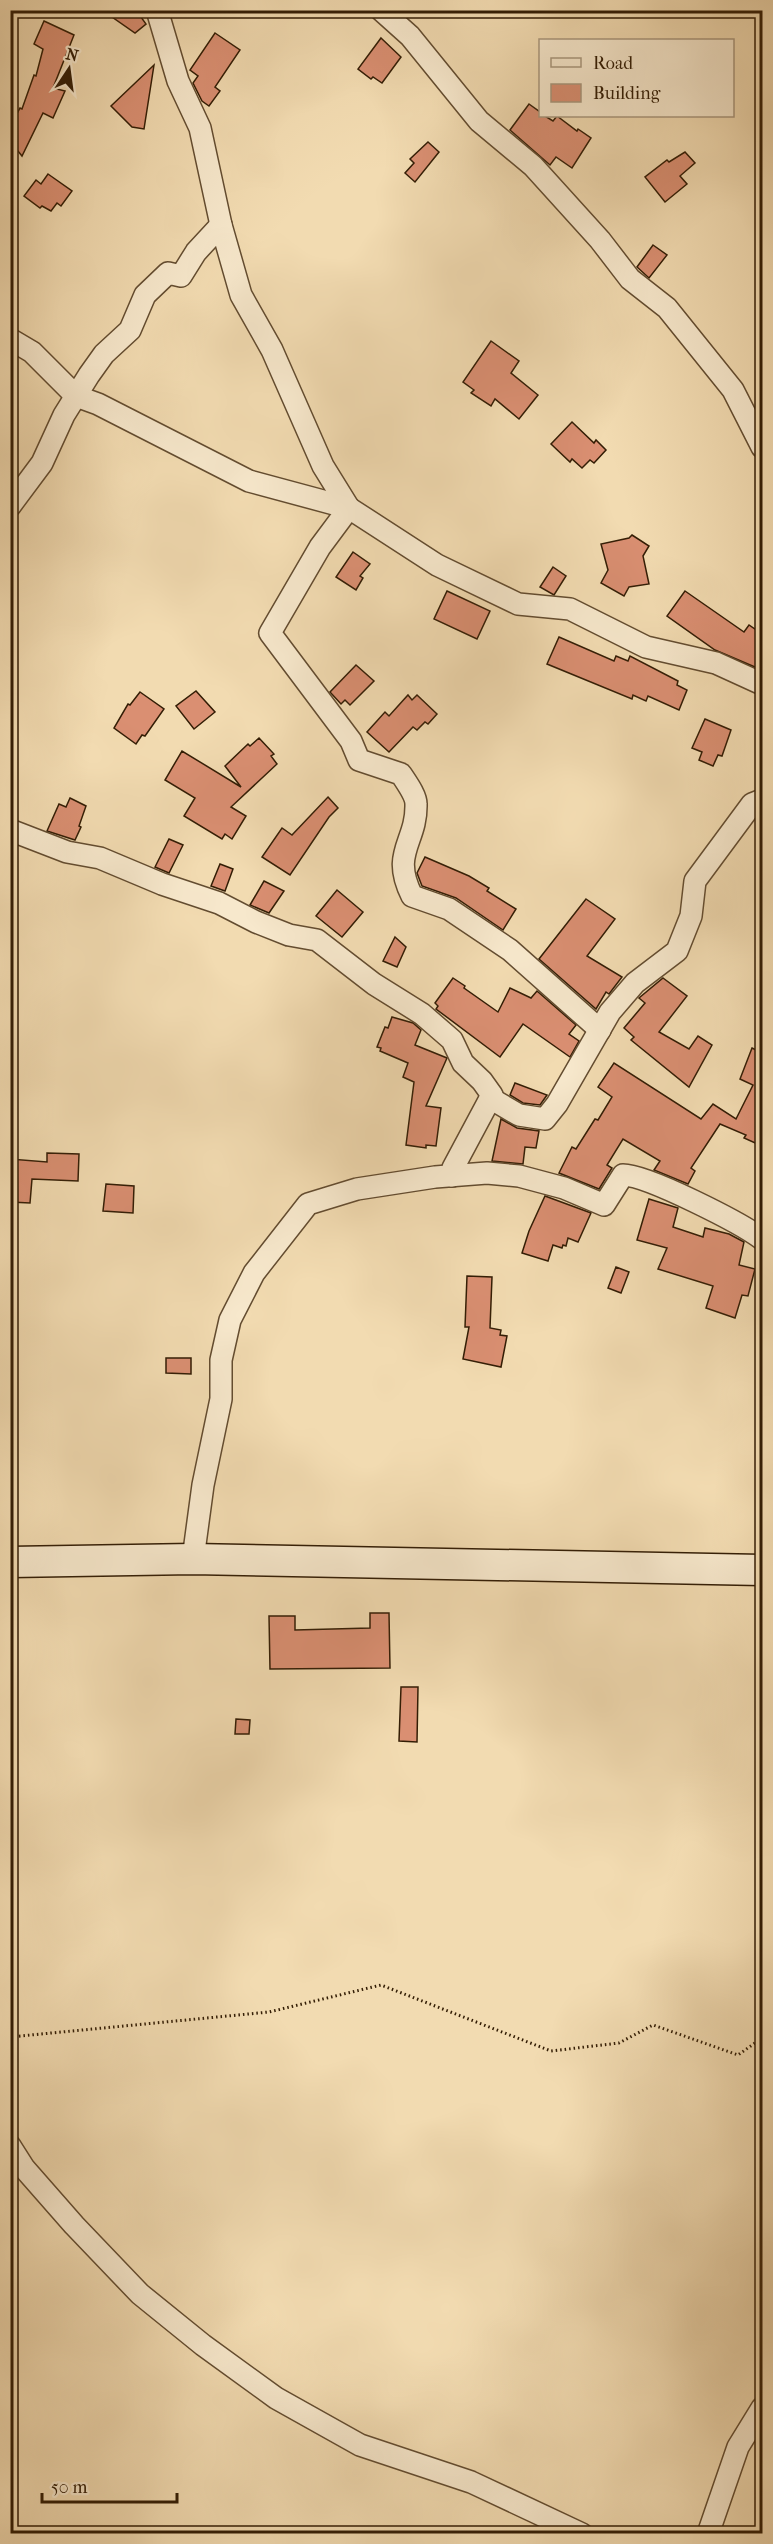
<svg xmlns="http://www.w3.org/2000/svg" width="773" height="2544" font-family="'IM FELL French Canon',serif">
  <style>
    .building { fill: #da8f72; stroke: #331d05; stroke-width: 1.5 }
    .lines { fill: none; stroke-linecap: round; stroke-linejoin: round }
    .street-casing { stroke: #634c30; stroke-width: 24 }
    .secondary-casing { stroke: #331d05; stroke-width: 33 }
    .path { stroke: #331d05; stroke-width: 3; stroke-dasharray: 1.5 3; stroke-linecap: butt }
    .street { stroke: #f7e8cc; stroke-width: 21 }
    .secondary { stroke: #f7e8cc; stroke-width: 30 }
  </style>
  <rect width="100%" height="100%" fill="#f2dbb1"/>
  <filter id="stains"><feTurbulence type="fractalNoise" baseFrequency=".00333" numOctaves="4"/><feColorMatrix values="0 0 0 0 .2 0 0 0 0 .09 0 0 0 0 .02 0 0 0 .5 -.17"/></filter>
  <radialGradient id="worn" r=".72"><stop offset=".6" stop-color="#630" stop-opacity="0"/><stop offset="1" stop-color="#630" stop-opacity=".3"/></radialGradient>
  <g class="building">
    <path d="M102,10H136L146,24L135,33Z"/>
    <path d="M44,21L74,35L53,88L65,91L53,118L43,113L22,156L18,151L10,158V127L20,108L22,109L34,75L36,76L43,49L34,44Z"/>
    <path d="M215,33L240,50L215,87L220,91L209,106L202,101L193,83L198,76L190,70Z"/>
    <path d="M381,38L401,57L382,83L373,77L371,79L358,69Z"/>
    <path d="M154,65L144,129L132,127L111,106Z"/>
    <path d="M529,104L540,112V116H545L553,121L557,116L577,131L578,129L591,138L572,168L556,157L550,165L510,130Z"/>
    <path d="M428,142L439,152L415,182L405,173L414,163L410,159Z"/>
    <path d="M685,152L695,163L680,176L687,184L665,202L645,177L667,160L669,162Z"/>
    <path d="M48,174L72,191L61,206L57,203L51,211L42,206L40,208L24,196L36,180L41,184Z"/>
    <path d="M653,245L667,255L649,278L637,267Z"/>
    <path d="M491,341L519,361L511,373L538,395L519,419L495,399L491,406L471,393L474,390L463,382Z"/>
    <path d="M572,422L594,443L596,440L606,450L594,463L590,460L582,468L572,459L570,462L551,444Z"/>
    <path d="M632,535L649,546L643,556L649,584L629,587L624,596L601,583L608,570L601,544L629,538Z"/>
    <path d="M353,552L370,564L360,576L363,578L356,590L336,577Z"/>
    <path d="M553,567L566,576L554,595L540,587Z"/>
    <path d="M447,591L490,611L477,639L434,619Z"/>
    <path d="M685,591L744,632L749,625L762,634V670L715,650L667,616Z"/>
    <path d="M559,637L614,661L616,656L628,661L630,656L678,681L677,685L687,690L679,710L648,696L646,701L633,695L632,699L547,664Z"/>
    <path d="M356,665L374,681L350,705L345,700L341,704L330,692Z"/>
    <path d="M196,691L215,712L194,729L176,706Z"/>
    <path d="M140,692L164,709L145,736L142,735L136,744L114,728L128,704L130,705Z"/>
    <path d="M408,695L412,700L417,695L437,714L428,724L425,722L417,730L413,727L389,752L367,732L385,712L389,716Z"/>
    <path d="M705,719L731,730L722,756L718,755L713,766L699,760L702,752L692,748Z"/>
    <path d="M259,738L274,754L271,756L277,764L231,807L246,816L232,839L225,834L222,839L184,816L195,798L165,780L182,751L241,787L225,766L248,744L250,746Z"/>
    <path d="M328,797L338,808L329,817L290,875L262,857L282,828L292,835Z"/>
    <path d="M70,798L86,806L79,826L81,827L75,840L47,831L59,804L66,807Z"/>
    <path d="M169,839L183,845L169,873L155,867Z"/>
    <path d="M425,857L469,876L489,888L487,891L516,909L503,930L456,898L422,886L417,873Z"/>
    <path d="M220,864L233,869L225,891L211,886Z"/>
    <path d="M264,881L284,891L269,913L250,905Z"/>
    <path d="M337,890L363,912L342,937L316,916Z"/>
    <path d="M586,899L615,919L587,956L622,977L609,994L606,992L596,1009L539,959Z"/>
    <path d="M395,937L406,947L397,967L383,961Z"/>
    <path d="M453,978L465,986L464,988L498,1012L510,988L531,998L537,991L576,1025L569,1034L579,1041L570,1057L523,1024L500,1057L436,1009L438,1006L435,1003Z"/>
    <path d="M663,978L687,996L659,1032L689,1049L698,1036L712,1045L689,1087L631,1040L634,1037L624,1028L645,1003L639,998Z"/>
    <path d="M392,1017L413,1023L421,1030L415,1045L447,1058L426,1106L441,1108L436,1146L426,1145V1148L406,1145L414,1082L403,1077L408,1063L380,1051L381,1048L377,1047L385,1027L388,1028Z"/>
    <path d="M752,1048L762,1053V1146L744,1138L746,1135L720,1124L691,1168L695,1171L688,1184L654,1170L660,1161L623,1139L607,1165L612,1168L599,1189L559,1173L572,1147L576,1149L595,1119L598,1120L612,1097L598,1087L614,1063L701,1119L713,1104L736,1119L753,1085L740,1079Z"/>
    <path d="M515,1083L547,1095L540,1105L523,1103L510,1095Z"/>
    <path d="M501,1119L517,1128L539,1131L536,1148L525,1147L523,1164L492,1161Z"/>
    <path d="M47,1153L79,1154L78,1181L32,1179L30,1203L10,1202V1159L47,1162Z"/>
    <path d="M106,1184L134,1186L133,1213L103,1211Z"/>
    <path d="M545,1196L591,1213L578,1242L568,1238L566,1246L563,1245L562,1248L553,1245L548,1261L522,1253L529,1231Z"/>
    <path d="M649,1199L678,1208L673,1227L703,1237L705,1228L729,1234L744,1242L739,1265L755,1269L748,1296L742,1295L735,1318L706,1308L713,1286L658,1269L667,1248L637,1240Z"/>
    <path d="M616,1267L629,1272L621,1293L608,1288Z"/>
    <path d="M467,1276L492,1277L490,1328L501,1330L500,1335L507,1336L501,1367L463,1359L469,1327H465Z"/>
    <path d="M166,1358H191V1374L166,1373Z"/>
    <path d="M370,1613H389L390,1668L270,1669L269,1616H295V1630L370,1628Z"/>
    <path d="M401,1687H418L417,1742L399,1741Z"/>
    <path d="M236,1719L250,1720L249,1734H235Z"/>
  </g>
  <g class="lines">
    <g class="street-casing">
      <g id="street">
        <path d="M157,10L178,81L200,128L221,225L241,295L272,350L323,466L349,508L320,547L270,633L351,741L359,760L401,774C406,782 416,795 416,804C417,843 390,852 412,896L449,909L510,950L600,1030"/>
        <path d="M381,10L410,36L479,121L533,166L600,240L630,279L667,308L733,390L762,447"/>
        <path d="M10,339L32,352L76,396L98,404L249,481L349,508L437,565L518,604L570,609L646,647L716,663L762,684"/>
        <path d="M10,506L42,463L64,415L89,375L104,354L130,330L145,295L168,273L181,276L196,252L221,225"/>
        <path d="M10,830L67,852L100,858L162,884L219,903L256,922L289,935L317,940L374,984L422,1014L452,1040L463,1063L482,1081L492,1095L453,1168L452,1176"/>
        <path d="M490,1098L519,1115L545,1119L557,1104L610,1012L635,983L677,951L691,916L695,881L752,804L762,800"/>
        <path d="M193,1559L203,1485L221,1399V1360L230,1320L254,1273L308,1204L357,1189L435,1177L487,1173L519,1176L564,1188L604,1205L623,1175C647,1175 741,1223 762,1239"/>
        <path d="M10,2146L24,2168L74,2225L140,2294L203,2345L276,2398L360,2445L471,2482L582,2534"/>
        <path d="M708,2534L738,2447L762,2408"/>
      </g>
    </g>
    <g class="secondary-casing">
      <path id="secondary" d="M10,1562L193,1559L762,1570"/>
    </g>
    <path class="path" d="M10,2037L269,2012L381,1985L551,2051L619,2043L653,2025L738,2055L762,2038"/>
    <use href="#street" class="street"/>
    <use href="#secondary" class="secondary"/>
  </g>
  <rect width="773" height="2544" fill="none" stroke="#f2dbb1" stroke-width="36"/>
  <rect x="12" y="12" width="749" height="2520" fill="none" stroke="#331d05" stroke-width="3"/>
  <rect x="18" y="18" width="737" height="2508" fill="none" stroke="#331d05" stroke-width="1.5"/>
  <rect x="539" y="39" width="195" height="78" fill="#f7e8cc" stroke="#a9977c" stroke-width="1.5"/>
  <rect x="551" y="58" width="30" height="9" fill="#f7e8cc" stroke="#a9977c" stroke-width="1.5"/>
  <text x="593" y="69" font-size="18" fill="#331d05">Road</text>
  <rect x="551" y="84" width="30" height="18" fill="#da8f72" stroke="#a9977c" stroke-width="1.5"/>
  <text x="593" y="99" font-size="18" fill="#331d05">Building</text>
  <g transform="translate(69 69) rotate(13)" stroke="#f7e8cc" stroke-width="4.5" paint-order="stroke">
  <path d="M0-4.5L10 22L0 15L-10 22Z" fill="#331d05"/>
  <text y="-9" font-size="16" font-weight="bold" text-anchor="middle" fill="#331d05">N</text>
  </g>
  <path d="M42 2493v9h135v-9" fill="none" stroke="#331d05" stroke-width="3"/>
  <text x="51" y="2493" font-size="18" fill="#331d05" stroke="#f7e8cc" stroke-width="4.5" paint-order="stroke">50 m</text>
  <rect width="100%" height="100%" filter="url(#stains)"/>
  <rect width="100%" height="100%" fill="url(#worn)"/>
</svg>
